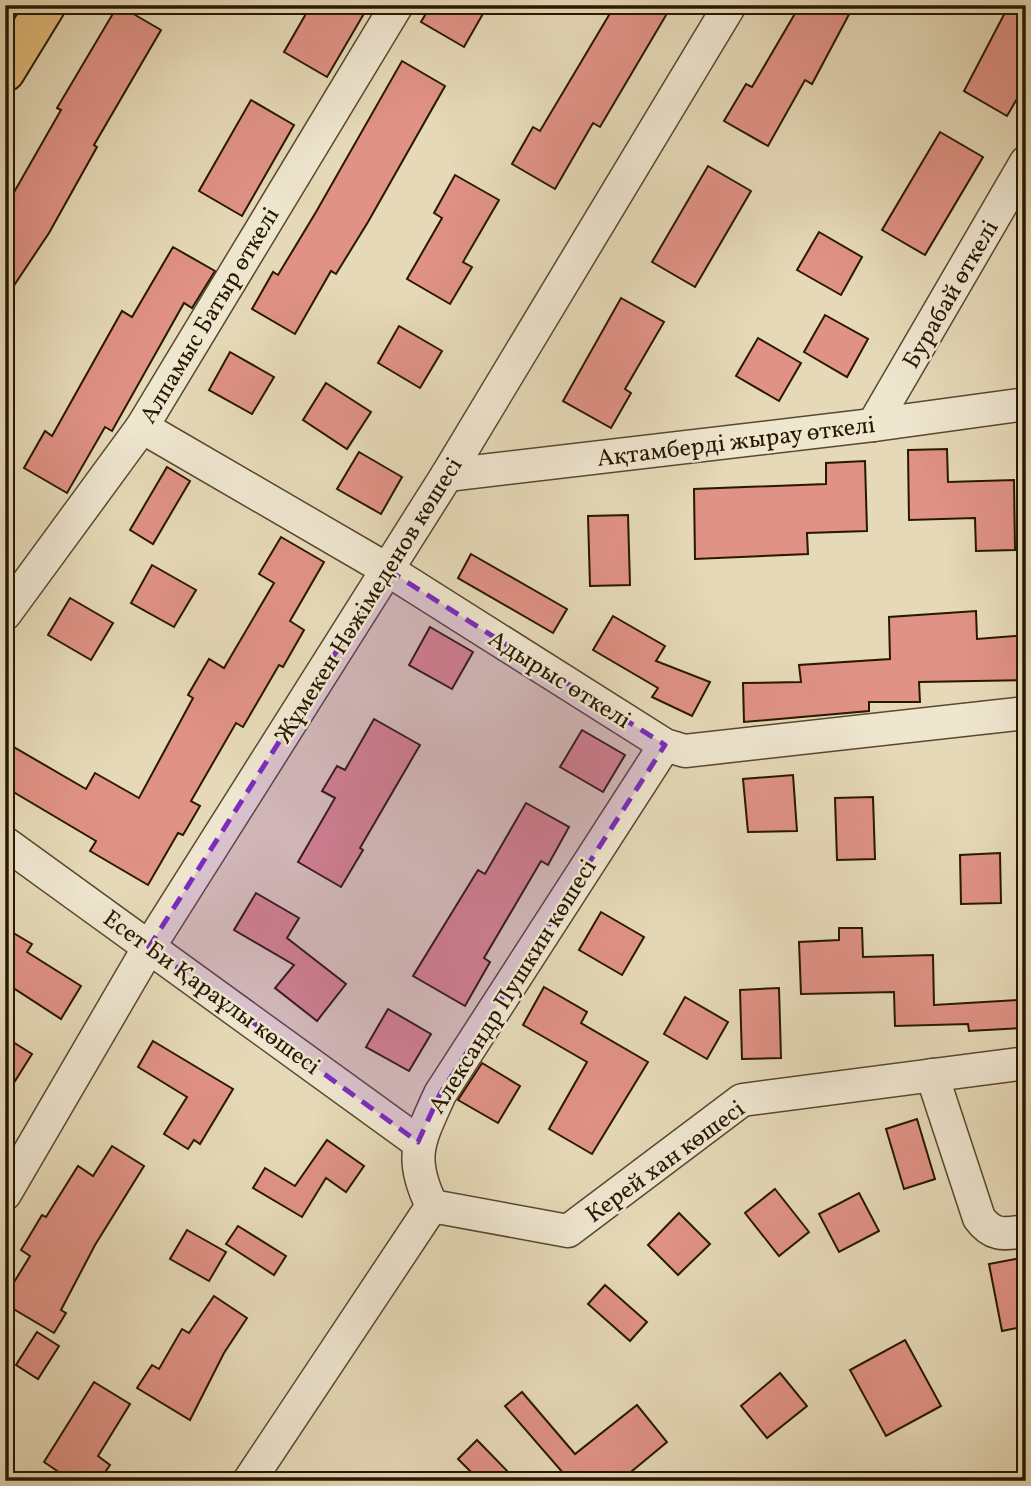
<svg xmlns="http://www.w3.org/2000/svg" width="1031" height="1486" font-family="Vollkorn,serif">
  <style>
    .building { fill: #e09285; stroke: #281801; stroke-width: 2 }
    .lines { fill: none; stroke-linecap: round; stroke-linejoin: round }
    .minor-casing { stroke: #58482e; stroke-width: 35 }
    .major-casing { stroke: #281801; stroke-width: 42 }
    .minor { stroke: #efe6d0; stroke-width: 32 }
    .major { stroke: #e3bc7c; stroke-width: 38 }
    .marked { fill: #7b2cbf; fill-opacity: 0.2; stroke: #7b2cbf; stroke-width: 5; stroke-dasharray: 14 9; stroke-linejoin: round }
    .labels { text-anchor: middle; stroke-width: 5; stroke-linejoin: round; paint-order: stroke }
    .street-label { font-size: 24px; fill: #281801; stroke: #efe6d0 }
  </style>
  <rect width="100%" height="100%" fill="#e6d9b7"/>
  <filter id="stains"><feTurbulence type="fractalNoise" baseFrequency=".00286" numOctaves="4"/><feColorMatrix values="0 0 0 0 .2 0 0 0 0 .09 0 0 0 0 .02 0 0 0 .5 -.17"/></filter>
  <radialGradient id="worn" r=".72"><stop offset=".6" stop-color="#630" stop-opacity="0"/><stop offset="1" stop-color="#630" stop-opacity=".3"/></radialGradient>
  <g class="building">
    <path d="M118,5L161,30L94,145L97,147L49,233L5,299V208L61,110L57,108Z"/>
    <path d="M311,5H369L327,77L284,52Z"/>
    <path d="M431,5H488L464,47L421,22Z"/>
    <path d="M615,5H672L600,127L593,123L555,189L512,164L533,127L540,131Z"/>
    <path d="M800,5H854L812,84L805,80L768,146L724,121L746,84L752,87Z"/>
    <path d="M1009,5H1026V83L1007,116L964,91Z"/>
    <path d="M402,61L445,86L368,222L336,274L331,271L295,334L252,309L273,272L278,275L316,212Z"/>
    <path d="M251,100L294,125L242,216L199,191Z"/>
    <path d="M940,132L983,157L925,255L882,230Z"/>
    <path d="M708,166L751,191L695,287L652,262Z"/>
    <path d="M455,175L499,200L463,262L472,267L450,304L407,279L442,218L434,213Z"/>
    <path d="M819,232L862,257L841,295L797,270Z"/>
    <path d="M173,247L215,271L192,308L184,303L112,431L105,427L67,493L24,468L45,431L52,436L122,311L132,317Z"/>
    <path d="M621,298L664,322L625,389L631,393L611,428L563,401Z"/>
    <path d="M825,315L868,339L847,377L804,352Z"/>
    <path d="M399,326L442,351L420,388L378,363Z"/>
    <path d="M758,338L801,363L779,401L736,376Z"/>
    <path d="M230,352L274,377L252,414L209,390Z"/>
    <path d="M326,383L371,412L347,449L303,420Z"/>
    <path d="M947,449L948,482L1014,480L1015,550L976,551L975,518L909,520L908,450Z"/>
    <path d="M359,452L402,477L381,514L337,489Z"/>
    <path d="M865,461L867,531L807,533L808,554L695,559L694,489L826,484V463Z"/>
    <path d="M167,467L190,481L153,544L130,530Z"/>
    <path d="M628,515L630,585L590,586L588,516Z"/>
    <path d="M281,537L324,562L290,621L304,630L283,667L279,665L243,727L236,723L191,801L200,806L183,835L178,833L148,885L90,851L96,841L5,787V742L86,789L95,773L139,798L193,698L188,695L209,659L224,668L274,583L259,574Z"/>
    <path d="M471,554L567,609L553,633L458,578Z"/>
    <path d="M152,565L196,590L174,627L131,603Z"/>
    <path d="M70,598L113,623L91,660L48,635Z"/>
    <path d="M976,611L977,639L1026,635V680L919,682L920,702H869V711L744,722L743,683L801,682L799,665L890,659L889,617Z"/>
    <path d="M613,616L665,646L656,661L710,682L692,716L652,697L658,688L593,650Z"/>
    <path d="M430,627L473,652L452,689L409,665Z"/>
    <path d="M374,719L420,745L360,848L363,850L341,887L298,862L335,798L322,791L337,766L345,770Z"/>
    <path d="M582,730L625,755L603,792L560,767Z"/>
    <path d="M793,775L797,831L748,832L743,779Z"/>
    <path d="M873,797L875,859L837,860L835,798Z"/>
    <path d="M526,803L569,827L548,865L541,861L484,958L490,962L465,1006L413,976L478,870L485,874Z"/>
    <path d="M1000,853L1001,903L961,904L960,855Z"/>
    <path d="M256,893L299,918L287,938L346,984L317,1021L275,988L294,965L234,930Z"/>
    <path d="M601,912L644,937L622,975L579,950Z"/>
    <path d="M5,928L32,944L27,952L81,986L61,1019L7,984L5,987Z"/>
    <path d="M839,928H862L863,957L933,955L934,1005L1019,1000L1021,1028L969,1031L968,1024L895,1026L894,992L801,994L799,942L839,940Z"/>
    <path d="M544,987L587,1012L581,1023L648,1062L592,1154L549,1129L587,1062L523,1025Z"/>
    <path d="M779,988L781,1058L742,1059L740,990Z"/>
    <path d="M685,997L728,1022L707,1059L664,1034Z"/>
    <path d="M388,1009L431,1034L409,1071L366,1047Z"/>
    <path d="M5,1037L32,1054L5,1097Z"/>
    <path d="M153,1041L233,1089L200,1144L194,1140L188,1149L164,1134L187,1097L138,1067Z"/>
    <path d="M482,1063L520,1086L498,1123L458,1100Z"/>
    <path d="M917,1119L935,1179L904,1189L886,1129Z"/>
    <path d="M327,1140L364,1166L346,1192L326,1178L302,1217L253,1188L265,1168L295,1186Z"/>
    <path d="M112,1146L144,1166L95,1245L61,1310L66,1313L54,1333L5,1304V1297L30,1256L21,1250L42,1215L46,1217L78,1166L93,1176Z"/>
    <path d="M775,1189L809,1232L779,1256L745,1213Z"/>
    <path d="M859,1193L879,1231L839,1252L819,1214Z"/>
    <path d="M679,1213L710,1244L678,1275L648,1245Z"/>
    <path d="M238,1226L286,1256L274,1275L226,1244Z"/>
    <path d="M187,1230L226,1252L209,1281L170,1259Z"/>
    <path d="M1026,1257V1326L1002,1331L989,1264Z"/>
    <path d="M605,1285L647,1322L630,1341L588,1304Z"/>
    <path d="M214,1296L247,1318L224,1353L190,1420L137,1388L152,1365L159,1369L182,1329L189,1333Z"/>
    <path d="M37,1332L59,1346L38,1379L16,1365Z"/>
    <path d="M905,1340L941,1406L886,1436L850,1370Z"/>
    <path d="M780,1373L807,1406L767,1438L741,1406Z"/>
    <path d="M94,1382L130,1404L98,1456L110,1465L99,1481H72L44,1462Z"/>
    <path d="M522,1392L575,1454L637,1405L667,1442L620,1481H570L505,1406Z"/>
    <path d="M477,1440L517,1481H480L458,1459Z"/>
  </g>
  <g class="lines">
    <g class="minor-casing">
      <g id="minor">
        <path d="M873,425L1026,162"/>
        <path d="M142,427L388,570L665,745L685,751L1026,713"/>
        <path d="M447,475L873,425L1026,404"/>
        <path d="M5,614L142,427L397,5"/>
        <path d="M5,843L418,1142"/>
        <path d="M932,1075L979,1218C993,1237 1004,1234 1026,1231"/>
        <path d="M5,1194L149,947L447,475L730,5"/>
        <path d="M432,1206L568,1231L742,1100L1026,1063"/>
        <path d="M249,1481L432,1206C408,1157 419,1141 440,1094L665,745"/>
      </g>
    </g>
    <g class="major-casing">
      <path id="major" d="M5,72L46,5"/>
    </g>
    <use href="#minor" class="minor"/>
    <use href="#major" class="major"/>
  </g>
  <path class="marked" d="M388,570L665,745L440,1094L418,1142L149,947Z"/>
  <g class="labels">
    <g class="street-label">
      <text transform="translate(950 294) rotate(-60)" y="8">Бурабай өткелі</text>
      <text transform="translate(209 315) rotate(-59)" y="8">Алпамыс Батыр өткелі</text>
      <text transform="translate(736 441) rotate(-7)" y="8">Ақтамберді жырау өткелі</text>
      <text transform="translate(368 600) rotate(-58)" y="8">Жұмекен Нәжімеденов көшесі</text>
      <text transform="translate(560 679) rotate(32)" y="8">Адырыс өткелі</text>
      <text transform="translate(512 986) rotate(-58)" y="8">Александр Пушкин көшесі</text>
      <text transform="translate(212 992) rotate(36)" y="8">Есет Би Қараұлы көшесі</text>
      <text transform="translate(665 1161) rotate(-36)" y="8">Керей хан көшесі</text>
    </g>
  </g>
  <rect width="1031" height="1486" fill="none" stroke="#e6d9b7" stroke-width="28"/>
  <rect x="7" y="7" width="1017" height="1472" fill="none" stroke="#281801" stroke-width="3.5"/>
  <rect x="14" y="14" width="1003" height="1458" fill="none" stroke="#281801" stroke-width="2"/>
  <rect width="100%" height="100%" filter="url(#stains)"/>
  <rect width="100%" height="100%" fill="url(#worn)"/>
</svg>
